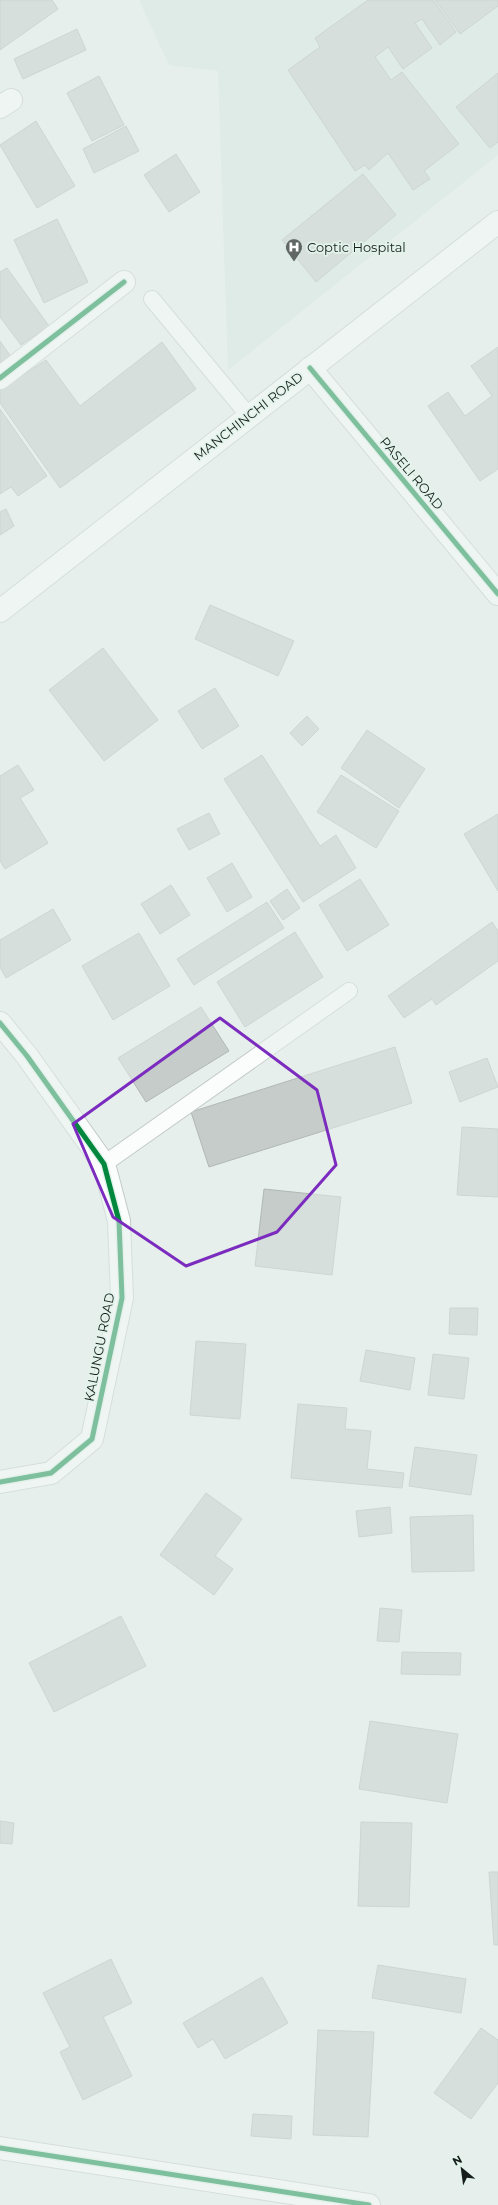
<svg xmlns="http://www.w3.org/2000/svg" width="498" height="2205" font-family="Montserrat,sans-serif">
  <style>
    .built { fill: #d5e6df }
    .building { fill: #c5ccc9; stroke: #b1b7b5 }
    .lines { fill: none; stroke-linecap: round; stroke-linejoin: round }
    .lane-casing { stroke: #c3cbc7; stroke-width: 18 }
    .street-casing { stroke: #c3cbc7; stroke-width: 24 }
    .secondary-casing { stroke: #c3cbc7; stroke-width: 24 }
    .lane { stroke: #fbfdfc; stroke-width: 16 }
    .street { stroke: #fbfdfc; stroke-width: 22 }
    .secondary { stroke: #fbfdfc; stroke-width: 22 }
    .cycleway-casing { stroke: #e2f3ec; stroke-width: 8 }
    .cycleway { stroke: #00873e; stroke-width: 5 }
    .marked { fill: none; stroke: #7b2cbf; stroke-width: 3; stroke-linejoin: round }
    .labels { text-anchor: middle; stroke-width: 3.5; stroke-linejoin: round; paint-order: stroke }
    .poi-label { font-size: 13px; fill: #181e1b; stroke: #e2f3ec; text-anchor: start }
    .street-label { font-size: 13px; fill: #181e1b; stroke: #e2f3ec }
  </style>
  <rect width="100%" height="100%" fill="#e6efeb"/>
  <path class="built" d="M139,0H498V155L228,370L218,71L169,65Z"/>
  <g class="building">
    <path d="M0,0H52L58,9L0,50Z"/>
    <path d="M368,0H433L456,32L440,45L422,19L415,23L432,48L403,69L388,47L375,57L391,80L402,72L459,144L424,171L430,179L413,190L388,153L369,170L365,165L355,171L288,70L320,47L315,38Z"/>
    <path d="M435,0H498V6L460,34Z"/>
    <path d="M77,29L86,50L23,79L14,59Z"/>
    <path d="M498,73V142L490,148L456,107Z"/>
    <path d="M99,76L124,125L92,141L67,93Z"/>
    <path d="M36,121L75,186L37,208L0,145Z"/>
    <path d="M126,126L139,151L94,173L83,149Z"/>
    <path d="M176,154L200,192L169,212L144,175Z"/>
    <path d="M363,174L396,215L316,282L282,240Z"/>
    <path d="M57,219L88,282L44,303L14,240Z"/>
    <path d="M7,268L49,326L21,345L0,317V272Z"/>
    <path d="M0,341L11,357L0,364Z"/>
    <path d="M162,342L196,389L60,488L0,403V390L46,360L80,406Z"/>
    <path d="M498,347V469L480,481L428,406L448,392L465,416L492,396L471,366Z"/>
    <path d="M0,409L47,476L18,496L11,487L0,494Z"/>
    <path d="M6,509L14,526L0,535V512Z"/>
    <path d="M210,605L294,641L278,676L195,639Z"/>
    <path d="M103,648L158,720L104,761L49,690Z"/>
    <path d="M215,688L239,726L202,749L178,711Z"/>
    <path d="M307,716L319,729L302,746L290,733Z"/>
    <path d="M367,730L425,769L399,808L341,768Z"/>
    <path d="M262,755L320,846L336,835L356,868L303,902L224,779Z"/>
    <path d="M18,765L34,790L20,798L48,843L5,869L0,861V776Z"/>
    <path d="M341,775L399,811L376,848L317,812Z"/>
    <path d="M209,813L220,834L189,850L177,829Z"/>
    <path d="M498,814V891L464,834Z"/>
    <path d="M232,863L252,897L227,912L207,878Z"/>
    <path d="M360,879L389,925L347,951L319,905Z"/>
    <path d="M171,885L190,915L160,934L141,904Z"/>
    <path d="M287,889L300,908L283,920L270,901Z"/>
    <path d="M267,902L284,928L194,985L177,959Z"/>
    <path d="M53,909L71,940L6,978L0,967V940Z"/>
    <path d="M492,922L498,931V961L436,1005L432,999L404,1018L388,996Z"/>
    <path d="M295,932L323,977L245,1027L217,982Z"/>
    <path d="M139,933L170,986L113,1020L82,966Z"/>
    <path d="M201,1007L229,1051L146,1102L118,1058Z"/>
    <path d="M395,1047L412,1103L209,1167L191,1112Z"/>
    <path d="M487,1058L498,1087L460,1102L449,1072Z"/>
    <path d="M462,1127L498,1129V1197L457,1195Z"/>
    <path d="M264,1189L341,1197L332,1275L255,1266Z"/>
    <path d="M450,1308H478L477,1335L449,1334Z"/>
    <path d="M196,1341L246,1344L240,1419L190,1415Z"/>
    <path d="M366,1350L415,1358L410,1390L360,1381Z"/>
    <path d="M433,1354L469,1358L464,1399L428,1395Z"/>
    <path d="M298,1404L347,1408L345,1429L371,1431L367,1469L404,1473L402,1488L291,1478Z"/>
    <path d="M415,1447L477,1455L471,1495L409,1486Z"/>
    <path d="M206,1493L242,1519L215,1556L233,1569L214,1595L160,1555Z"/>
    <path d="M390,1507L392,1533L359,1537L356,1511Z"/>
    <path d="M473,1515L474,1571L412,1572L410,1517Z"/>
    <path d="M380,1608L402,1610L399,1642L377,1641Z"/>
    <path d="M121,1616L146,1666L54,1712L29,1663Z"/>
    <path d="M402,1652L461,1653L460,1675L401,1674Z"/>
    <path d="M370,1721L458,1734L447,1803L359,1789Z"/>
    <path d="M0,1821L14,1823L12,1844L0,1843Z"/>
    <path d="M361,1822L412,1823L409,1907L358,1906Z"/>
    <path d="M489,1872H498V1945H494Z"/>
    <path d="M111,1959L132,2003L103,2017L132,2076L83,2100L60,2052L70,2047L43,1993Z"/>
    <path d="M378,1965L466,1979L461,2013L372,1998Z"/>
    <path d="M262,1977L288,2023L225,2059L213,2039L198,2048L183,2023Z"/>
    <path d="M481,2028L498,2040V2083L471,2119L434,2093Z"/>
    <path d="M318,2030L374,2032L368,2137L313,2135Z"/>
    <path d="M253,2114L292,2116L291,2139L251,2136Z"/>
  </g>
  <g class="lines">
    <g class="lane-casing">
      <g id="lane">
        <path d="M152,299L249,416"/>
        <path d="M104,1164L349,991"/>
      </g>
    </g>
    <g class="street-casing">
      <g id="street">
        <path d="M0,107L11,100"/>
        <path d="M310,368L498,594"/>
        <path d="M0,378L124,282"/>
        <path d="M0,1023L27,1056L104,1164L119,1221L122,1298L92,1439L51,1473L0,1482"/>
      </g>
    </g>
    <g class="secondary-casing">
      <g id="secondary">
        <path d="M0,611L498,222"/>
        <path d="M0,2148L369,2205"/>
      </g>
    </g>
    <use href="#lane" class="lane"/>
    <use href="#street" class="street"/>
    <use href="#secondary" class="secondary"/>
    <g class="cycleway-casing">
      <g id="cycleway">
        <path d="M310,368L498,594"/>
        <path d="M0,378L124,282"/>
        <path d="M0,1023L27,1056L104,1164L119,1221L122,1298L92,1439L51,1473L0,1482"/>
        <path d="M0,2148L369,2205"/>
      </g>
    </g>
    <use href="#cycleway" class="cycleway"/>
  </g>
  <path d="M0 0H498V2205H0ZM220,1018L317,1090L336,1165L277,1232L186,1266L113,1217L73,1124Z" fill="#e6efeb" fill-opacity=".55" fill-rule="evenodd"/>
  <path class="marked" d="M220,1018L317,1090L336,1165L277,1232L186,1266L113,1217L73,1124Z"/>
  <defs>
    <g id="hospital-pin" transform="scale(0.9)"><path d="M0 17L-7.5 6A9.5 9.5 0 1 1 7.5 6Z" fill="#606764" stroke="#e2f3ec"/><path d="M-5-5h3v3.5h4V-5h3V5h-3V1.5h-4V5h-3Z" fill="#fff"/></g>
  </defs>
  <g fill-rule="evenodd">
    <use href="#hospital-pin" x="294" y="247"/>
  </g>
  <g class="labels">
    <g class="poi-label">
      <text x="307" y="252">Coptic Hospital</text>
    </g>
    <g class="street-label">
      <text transform="translate(248 416) rotate(-38)" y="5">MANCHINCHI ROAD</text>
      <text transform="translate(412 473) rotate(50)" y="5">PASELI ROAD</text>
      <text transform="translate(99 1347) rotate(-79)" y="5">KALUNGU ROAD</text>
    </g>
  </g>
  <g transform="translate(462 2169) rotate(331)" stroke="#e2f3ec" stroke-width="3" paint-order="stroke">
  <path d="M0-3L7 15L0 10L-7 15Z" fill="#181e1b"/>
  <text y="-6" font-size="11" font-weight="bold" text-anchor="middle" fill="#181e1b">N</text>
  </g>
</svg>
